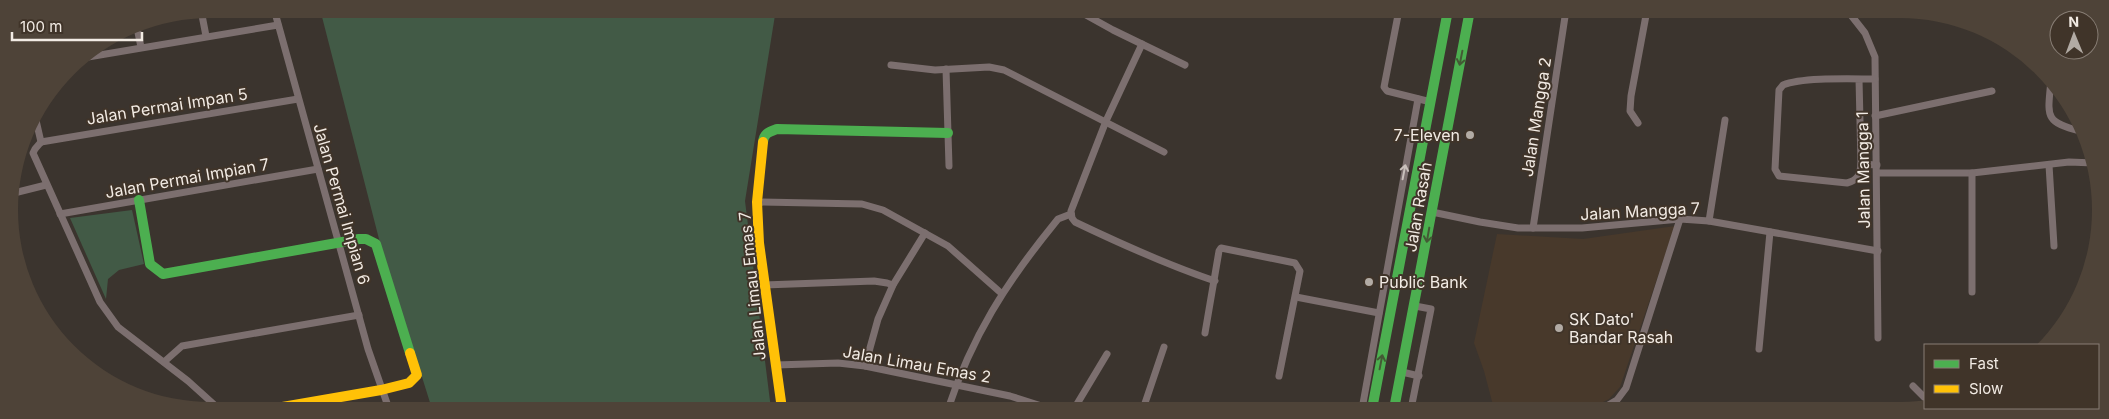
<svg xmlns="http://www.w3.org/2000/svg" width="2109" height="419" viewBox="0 0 2109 419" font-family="Inter,sans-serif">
	<rect width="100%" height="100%" fill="#3b342e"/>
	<polygon fill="#48392b" points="1675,226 1620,387 1609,399 1587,410 1494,409 1484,371 1474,343 1497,234 1583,239"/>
	<g fill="#425a46">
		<polygon points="320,9 776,9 745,201 771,409 432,409 379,239"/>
		<polygon points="132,210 144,264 119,270 108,279 106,299 70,218"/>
	</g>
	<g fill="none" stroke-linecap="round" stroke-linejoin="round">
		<g stroke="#7c6f6f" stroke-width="7">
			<polyline points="274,9 368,349 389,409"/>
			<polyline points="201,10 206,36"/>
			<polyline points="1077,10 1113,30 1185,65"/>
			<polyline points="1399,10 1384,87 1387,91 1431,102"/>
			<polyline points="1847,10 1865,33 1875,57 1878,338"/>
			<polyline points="136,23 141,47"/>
			<path d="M 1142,44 L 1106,121 L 1071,211 L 1072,218 L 1075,222 C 1121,244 1167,265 1215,281"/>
			<polyline points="82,58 278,25"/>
			<polyline points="891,65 935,70 989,67 1004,70 1164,152"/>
			<polyline points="946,69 949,166"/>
			<path d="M 1859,79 L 1861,164 C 1860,175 1858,180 1847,183 L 1779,176 L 1775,169 L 1779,90 L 1783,85 C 1803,77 1852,79 1875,79"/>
			<path d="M 2051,80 C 2048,115 2043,122 2080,131"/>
			<polyline points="35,116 41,142"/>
			<polyline points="1875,116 1992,91"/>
			<polyline points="1638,123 1630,111 1631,96 1647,10"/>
			<polyline points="41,142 35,149 33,153 100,302 118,327 188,381 219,409"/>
			<polyline points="41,142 298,99"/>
			<polyline points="1861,164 1877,165"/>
			<polyline points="2049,165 2054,246"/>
			<polyline points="1877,173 1972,173 2069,162 2094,163"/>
			<polyline points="1972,173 1972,292"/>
			<polyline points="10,194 46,185"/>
			<polyline points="757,202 862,204 883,210 948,246 1001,293"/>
			<polyline points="1432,212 1480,222 1518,228 1582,228 1680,219 1709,221 1878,251"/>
			<polyline points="60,214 318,169"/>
			<polyline points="1709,221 1725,120"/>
			<polyline points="1533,228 1566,10"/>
			<polyline points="764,285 874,281 887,283 893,285"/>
			<polyline points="1296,297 1379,313"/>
			<polyline points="1205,333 1219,251 1221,248 1295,263 1300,271 1279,376"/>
			<polyline points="1759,349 1770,232"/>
			<polyline points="164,362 182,346 359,315"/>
			<polyline points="776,365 838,363 865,366 1010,396 1051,409"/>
			<polyline points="865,366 878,319 893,285 925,233"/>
			<polyline points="1402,372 1419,376"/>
			<polyline points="1913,386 1925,398"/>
			<path d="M 948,409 C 972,336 1006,283 1054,224 L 1058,219 L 1071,214"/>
			<polyline points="1074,409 1107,354"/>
			<polyline points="1143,409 1164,347"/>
			<polyline points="1362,409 1418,99"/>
			<polyline points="1411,409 1431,309 1415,306"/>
			<polyline points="1600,410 1617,400 1626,388 1680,219"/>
		</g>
		<g stroke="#4caf50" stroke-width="10">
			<path d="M 763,142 C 764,133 769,132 777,129 L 948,133"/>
			<polyline points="139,200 150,264 163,274 359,239 366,239 376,244 410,353"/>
			<polyline points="1372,409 1448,10"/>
			<polyline points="1394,409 1470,10"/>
		</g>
		<g stroke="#ffc107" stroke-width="10">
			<polyline points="763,142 757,202 759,243 782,409"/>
			<polyline points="271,409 381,390 409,383 417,375 410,353"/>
		</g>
	</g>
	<defs><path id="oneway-shaft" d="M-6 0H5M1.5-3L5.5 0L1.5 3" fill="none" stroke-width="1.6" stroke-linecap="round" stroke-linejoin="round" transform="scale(1.25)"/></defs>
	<g stroke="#445935">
		<use href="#oneway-shaft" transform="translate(1461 58) rotate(101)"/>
		<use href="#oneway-shaft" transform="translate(1428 235) rotate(100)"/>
		<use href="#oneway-shaft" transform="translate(1381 362) rotate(-79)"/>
	</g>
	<use stroke="#c9c0bb" href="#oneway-shaft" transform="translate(1404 172) rotate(-79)"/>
	<g fill="#b2aba4" stroke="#403429" stroke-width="2">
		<circle cx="1470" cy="135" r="5"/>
		<circle cx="1369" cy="282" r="5"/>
		<circle cx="1559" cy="328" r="5"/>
	</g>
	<g text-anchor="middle" stroke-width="4" stroke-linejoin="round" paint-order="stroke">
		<g font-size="16" fill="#f2ebe4" stroke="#403429">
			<text transform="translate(167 106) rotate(-9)" y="6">Jalan Permai Impan 5</text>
			<text transform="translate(1536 117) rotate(-81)" y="6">Jalan Mangga 2</text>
			<text transform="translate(1863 170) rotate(-91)" y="6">Jalan Mangga 1</text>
			<text transform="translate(187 178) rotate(-10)" y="6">Jalan Permai Impian 7</text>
			<text transform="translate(342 204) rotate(74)" y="6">Jalan Permai Impian 6</text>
			<text transform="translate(1418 207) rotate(-80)" y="6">Jalan Rasah</text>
			<text transform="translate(1640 211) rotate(-3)" y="6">Jalan Mangga 7</text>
			<text transform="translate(752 286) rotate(-96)" y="6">Jalan Limau Emas 7</text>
			<text transform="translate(917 364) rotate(10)" y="6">Jalan Limau Emas 2</text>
		</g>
		<g font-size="16" fill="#f2ebe4" stroke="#403429" text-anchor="start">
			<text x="1460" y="141" text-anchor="end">7-Eleven</text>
			<text x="1379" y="288">Public Bank</text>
			<text x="1569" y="325">SK Dato'<tspan x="1569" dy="18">Bandar Rasah</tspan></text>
		</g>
	</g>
	<path d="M0 0H2109V419H0ZM210 18H1900A192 192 0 0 1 2092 210V210A192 192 0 0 1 1900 402H210A192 192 0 0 1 18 210V210A192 192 0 0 1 210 18Z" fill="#4e4338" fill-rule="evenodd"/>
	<rect x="1924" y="344" width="175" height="65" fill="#403429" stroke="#877d74"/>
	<rect x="1934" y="360" width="25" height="8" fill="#4caf50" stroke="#877d74"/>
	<text x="1969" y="369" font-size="15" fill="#f2ebe4">Fast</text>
	<rect x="1934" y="385" width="25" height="8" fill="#ffc107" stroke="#877d74"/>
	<text x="1969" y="394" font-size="15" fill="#f2ebe4">Slow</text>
	<g transform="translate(2074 35) rotate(359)"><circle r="24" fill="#403429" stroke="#877d74"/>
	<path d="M0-4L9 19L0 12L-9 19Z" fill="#b2aba4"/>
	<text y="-8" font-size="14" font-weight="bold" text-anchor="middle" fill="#f2ebe4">N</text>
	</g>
	<path d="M12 32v8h130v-8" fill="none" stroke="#f2ebe4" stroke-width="2.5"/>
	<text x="20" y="32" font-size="15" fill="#f2ebe4" stroke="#403429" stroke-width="4" paint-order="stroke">100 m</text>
</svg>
